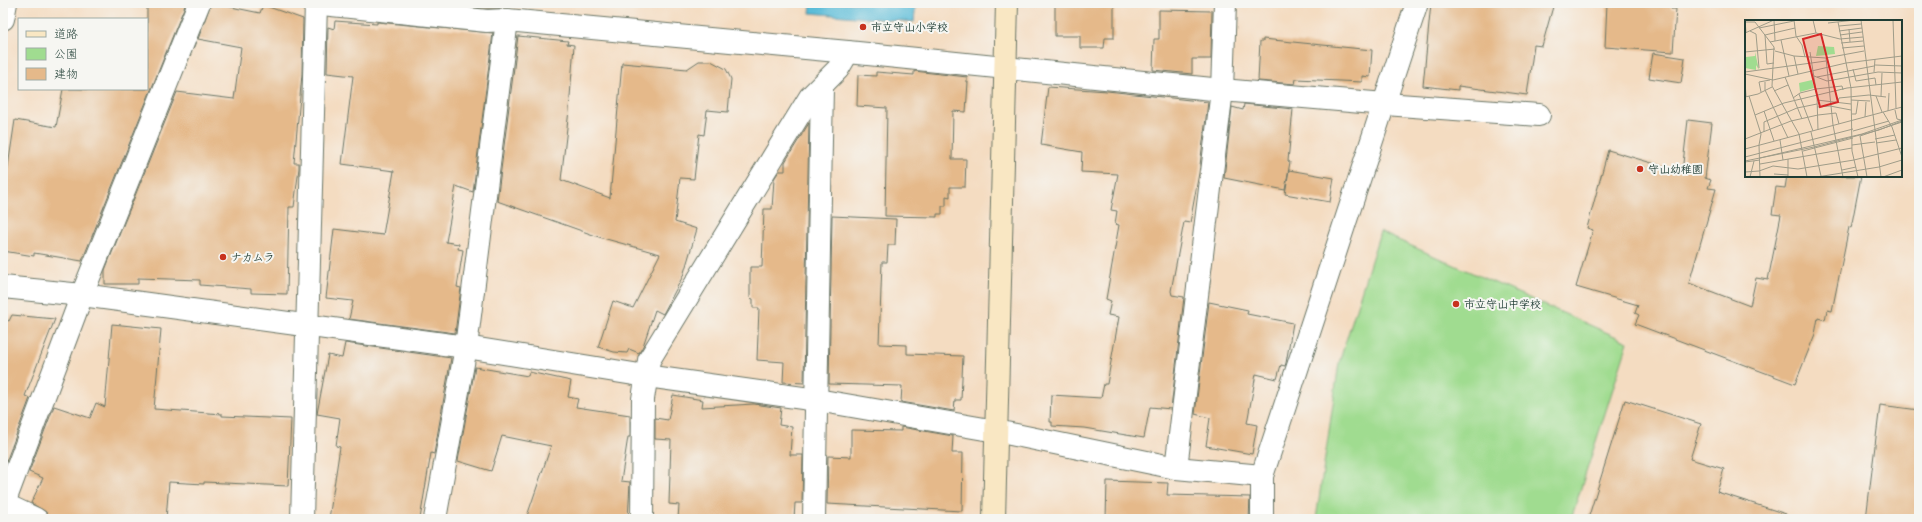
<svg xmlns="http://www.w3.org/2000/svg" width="1922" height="522" viewBox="0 0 1922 522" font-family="'Playpen Sans','Klee One',sans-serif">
	<rect width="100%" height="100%" fill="#f6f6f2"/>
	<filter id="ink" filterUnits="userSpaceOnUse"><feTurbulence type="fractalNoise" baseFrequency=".025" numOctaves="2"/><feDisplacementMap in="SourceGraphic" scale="8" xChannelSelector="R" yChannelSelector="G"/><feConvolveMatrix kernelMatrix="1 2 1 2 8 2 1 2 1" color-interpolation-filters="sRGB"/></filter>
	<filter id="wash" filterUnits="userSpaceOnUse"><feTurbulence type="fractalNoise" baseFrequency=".012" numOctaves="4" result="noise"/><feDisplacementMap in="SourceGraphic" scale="16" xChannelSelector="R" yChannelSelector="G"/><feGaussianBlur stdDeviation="0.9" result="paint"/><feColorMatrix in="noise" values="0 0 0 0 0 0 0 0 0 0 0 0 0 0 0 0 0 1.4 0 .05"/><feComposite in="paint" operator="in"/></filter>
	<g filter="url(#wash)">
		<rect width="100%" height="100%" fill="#f4dcc1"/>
		<polygon fill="#a0dc90" stroke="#608c62" points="1380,232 1628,342 1571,519 1316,519 1339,363"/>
		<polygon fill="#5abcd8" stroke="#3c7c86" points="811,3 916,3 914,22 810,13"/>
		<g id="blocks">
			<g fill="#e5b98a">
				<polygon points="147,3 186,3 82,261 34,253 34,256 3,251 3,200 15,120 56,127 63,89 147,89"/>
				<polygon points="211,3 260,13 263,5 303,19 302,74 294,163 299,163 299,168 294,207 289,207 287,294 251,293 251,289 200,285 200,280 138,278 138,284 105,284 105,270 177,92 234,99 241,47 198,39"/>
				<polygon points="434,3 500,3 500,8 487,8"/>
				<polygon points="1055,3 1114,3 1114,38 1105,38 1104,48 1080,48 1080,36 1055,36"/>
				<polygon points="1431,3 1554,3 1542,46 1534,45 1527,95 1458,86 1458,90 1423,86"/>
				<polygon points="1607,3 1671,3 1671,9 1676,9 1673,52 1605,47"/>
				<polygon points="1159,10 1212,11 1211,59 1192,59 1192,74 1153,70 1154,39 1159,39"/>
				<polygon points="335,21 377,24 377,22 493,33 473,192 456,186 446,242 459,244 458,249 463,250 457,287 461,288 455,333 349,319 353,301 326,298 334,229 383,235 394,171 342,164 353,76 327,73 328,27 334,29"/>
				<polygon points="518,36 568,41 567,44 574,45 569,110 561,180 610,198 622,63 687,69 699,61 711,61 726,69 731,79 728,112 707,110 704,135 699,134 694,179 680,178 675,222 697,229 683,276 663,314 655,310 643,346 639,353 629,349 627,353 614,352 598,347 613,301 633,308 660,254 599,237 497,201"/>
				<polygon points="1263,39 1372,50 1370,77 1362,76 1362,82 1296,79 1295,84 1258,81 1260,41 1263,41"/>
				<polygon points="1653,53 1685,58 1681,83 1649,78"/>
				<polygon points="914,71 967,77 967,82 968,82 966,112 953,111 952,159 966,159 965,187 950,187 950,197 946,196 946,206 942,206 942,214 937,214 937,217 885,216 887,108 857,106 858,75 876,76 876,72 914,75"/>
				<polygon points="1048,87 1107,91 1208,102 1199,173 1190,223 1184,222 1171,291 1172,295 1184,297 1171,409 1150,407 1144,438 1084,428 1052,426 1052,422 1050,422 1051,395 1101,398 1104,384 1107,384 1119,317 1108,315 1111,301 1106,299 1119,225 1115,224 1117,211 1111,210 1118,174 1081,172 1082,152 1041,145"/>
				<polygon points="1244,104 1293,109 1288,161 1290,162 1285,190 1224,178 1232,107 1243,110"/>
				<polygon points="1688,120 1712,123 1705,178 1711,180 1708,188 1716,189 1689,283 1750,306 1756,278 1768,280 1781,215 1772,214 1776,187 1785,188 1787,176 1861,176 1851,228 1849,227 1832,311 1827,310 1825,320 1818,318 1815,334 1795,384 1635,324 1639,315 1635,313 1638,305 1576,287 1593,230 1587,228 1608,150 1682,172"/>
				<polygon points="809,123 804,383 783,382 784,362 757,360 759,308 753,308 753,299 750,298 750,267 762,267 764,209 772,209 774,179 779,171 785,171 785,162"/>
				<polygon points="1289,170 1334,178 1330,202 1285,194"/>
				<polygon points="832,216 896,219 895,245 888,245 887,262 882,262 879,344 907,345 907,354 963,356 961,400 955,400 954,411 901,402 902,386 829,384"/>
				<polygon points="1209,302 1248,310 1247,314 1293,323 1286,363 1285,366 1281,365 1277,379 1256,374 1247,423 1257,425 1252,454 1206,446 1210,418 1195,414"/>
				<polygon points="12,315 55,319 25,396 30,398 6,462 3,460 3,318 9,321"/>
				<polygon points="112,324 161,329 154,409 222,414 222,416 291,419 288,486 204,482 204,484 169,482 166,519 48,519 46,512 31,503 43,478 29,472 54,406 90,418 96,403 105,407"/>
				<polygon points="345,343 451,358 434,454 431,453 420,519 329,519 340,447 336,446 340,418 317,414 328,355 342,358"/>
				<polygon points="475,367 528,376 529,372 571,381 568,397 578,399 576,407 630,415 630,437 628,437 621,481 630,482 628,519 526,519 551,446 502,436 491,471 458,461"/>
				<polygon points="673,395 703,400 702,407 754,404 781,408 779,425 792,427 790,455 803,455 802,503 795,503 794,519 678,519 679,505 669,504 671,440 655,439 655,418 668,420"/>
				<polygon points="1625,400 1701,424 1690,459 1724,469 1717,492 1786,514 1785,519 1588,519"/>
				<polygon points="1880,405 1919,410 1919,519 1866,519"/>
				<polygon points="901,427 953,436 952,453 963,453 962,511 827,504 828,456 851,457 851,430 901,431"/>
				<polygon points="1107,481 1168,483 1167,495 1250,497 1249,519 1106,519"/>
			</g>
		</g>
	</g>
	<g filter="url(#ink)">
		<use href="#blocks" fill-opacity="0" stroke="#6a7565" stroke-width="1"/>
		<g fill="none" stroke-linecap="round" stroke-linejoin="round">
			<defs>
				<g id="street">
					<polyline points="312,3 487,21 507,20 848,52 1222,90 1385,104 1539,115"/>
					<polyline points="3,19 6,3"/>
					<polyline points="3,287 82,295 466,347 646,376 817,400 996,431 1176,468 1262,476"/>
					<polyline points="1176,468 1222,90 1225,3"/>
					<polyline points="4,504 36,519"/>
					<polyline points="3,506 82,295 199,3"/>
					<polyline points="302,519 316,3"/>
					<polyline points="435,519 466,347 507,20"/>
					<polyline points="642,519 643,399 649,360 810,97 838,69 848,52"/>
					<polyline points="814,519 822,86"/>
					<polyline points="1262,519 1262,476 1417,3"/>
				</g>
				<polyline id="secondary" points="994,519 1007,3"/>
			</defs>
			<use href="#street" stroke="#6a7565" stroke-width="24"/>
			<use href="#secondary" stroke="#6a7565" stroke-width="24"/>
			<use href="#street" stroke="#fff" stroke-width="22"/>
			<use href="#secondary" stroke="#f9e7c3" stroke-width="22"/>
		</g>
	</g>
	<g fill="#c8321e" stroke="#f6f6f2" stroke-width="1.5">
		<circle cx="863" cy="27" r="4"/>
		<circle cx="1640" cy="169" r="4"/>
		<circle cx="223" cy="257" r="4"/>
		<circle cx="1456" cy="304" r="4"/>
	</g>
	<g text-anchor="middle" stroke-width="4" stroke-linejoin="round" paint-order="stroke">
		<g font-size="11" font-weight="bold" fill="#1f3d34" stroke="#f6f6f2" text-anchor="start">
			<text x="871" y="31">市立守山小学校</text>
			<text x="1648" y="173">守山幼稚園</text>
			<text x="231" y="261">ナカムラ</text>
			<text x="1464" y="308">市立守山中学校</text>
		</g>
	</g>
	<g transform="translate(1745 20)">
		<rect width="157" height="157" fill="#f4dcc1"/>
		<path d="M 73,26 L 89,27 L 90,34 L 71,36 ZM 10,32 L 14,50 L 11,45 L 11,50 L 0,48 L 1,37 L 10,36 ZM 67,60 L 69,68 L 55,72 L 54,63 Z" fill="#a0dc90"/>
		<path fill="none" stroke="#9f9c89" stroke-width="1" d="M 0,0 L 1,13M 29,0 L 30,21M 49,0 L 51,16 L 57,25 L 60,37M 68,0 L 71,13M 116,0 L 136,157M 148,0 L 151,88M 0,2 L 10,2 L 29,27 L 27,66 L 54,114 L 62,157M 93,2 L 106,68 L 107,131 L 113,157M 83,3 L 110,0M 94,6 L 116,4M 14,8 L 49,1M 104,9 L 105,22M 5,11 L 11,14 L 14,48M 94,11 L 117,8M 0,13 L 29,0M 95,15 L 117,12M 36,20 L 44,56M 25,22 L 71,13 L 95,19 L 118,17M 96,23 L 118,21M 97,28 L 119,26M 30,31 L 49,36 L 81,38 L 119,31M 0,32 L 30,29M 65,32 L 72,77 L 73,110M 49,36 L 53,54M 81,38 L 88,105 L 98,157M 29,43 L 22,44 L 20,15 L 50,8M 130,45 L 157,46M 108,49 L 111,61 L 130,58 L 131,65M 0,52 L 81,41M 129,52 L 130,39M 0,54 L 28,60 L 101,43 L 157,36M 69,56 L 82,61 L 133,52 L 157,53M 40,57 L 57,99M 72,57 L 129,46M 0,62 L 1,76M 20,62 L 20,70 L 43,118M 71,69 L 97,66 L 98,70M 29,71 L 43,65M 16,72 L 14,62 L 25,60M 54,74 L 68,111M 124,75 L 141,77M 4,76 L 16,114 L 14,125 L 15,157M 131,76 L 137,92M 136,76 L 137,53M 0,77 L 13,74 L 27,67M 48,78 L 55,73 L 71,69M 72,80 L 106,84M 106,80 L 125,81M 93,82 L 94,78 L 124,75M 72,87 L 85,86 L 106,90M 150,90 L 152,99 L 156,100M 19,91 L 29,121M 143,91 L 144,73M 138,92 L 147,107 L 157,137M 107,94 L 111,94 L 113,81M 10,95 L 39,83 L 102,68 L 157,62M 120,97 L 121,82M 108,111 L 144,101M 19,112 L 19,102 L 52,88 L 72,84M 66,112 L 76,156M 0,119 L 46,101 L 73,95 L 91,93 L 94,104M 130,119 L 150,115M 35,120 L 38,140M 131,123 L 151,120M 107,125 L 130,122M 0,129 L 157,87M 58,131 L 108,118M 0,137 L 108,109M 15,138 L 117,114 L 157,100M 43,139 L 43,157M 109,140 L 157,128M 0,141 L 69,127 L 134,110 L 157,101M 0,142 L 15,140M 15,144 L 107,128M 97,150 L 111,147M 0,152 L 14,151 L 28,146 L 53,149 L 109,140M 29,154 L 43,155M 5,157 L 9,141M 72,157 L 134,147 L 157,140M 122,157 L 115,116 L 157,102M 138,157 L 157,150"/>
		<path fill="#d62828" fill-opacity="0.15" stroke="#d62828" stroke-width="2" d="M 76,14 L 93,82 L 75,87 L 58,19 Z"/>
		<rect width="157" height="157" fill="none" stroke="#1f3d34" stroke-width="2"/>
	</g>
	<rect width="1922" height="522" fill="none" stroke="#f6f6f2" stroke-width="16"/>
	<rect x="18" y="18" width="130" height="72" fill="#f6f6f2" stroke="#a0aca6"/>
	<rect x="26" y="31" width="20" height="6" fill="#f9e7c3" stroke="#a0aca6"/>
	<text x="54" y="38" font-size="12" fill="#1f3d34">道路</text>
	<rect x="26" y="48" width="20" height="12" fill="#a0dc90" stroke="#a0aca6"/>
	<text x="54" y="58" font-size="12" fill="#1f3d34">公園</text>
	<rect x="26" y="68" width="20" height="12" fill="#e5b98a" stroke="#a0aca6"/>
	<text x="54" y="78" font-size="12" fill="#1f3d34">建物</text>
</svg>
